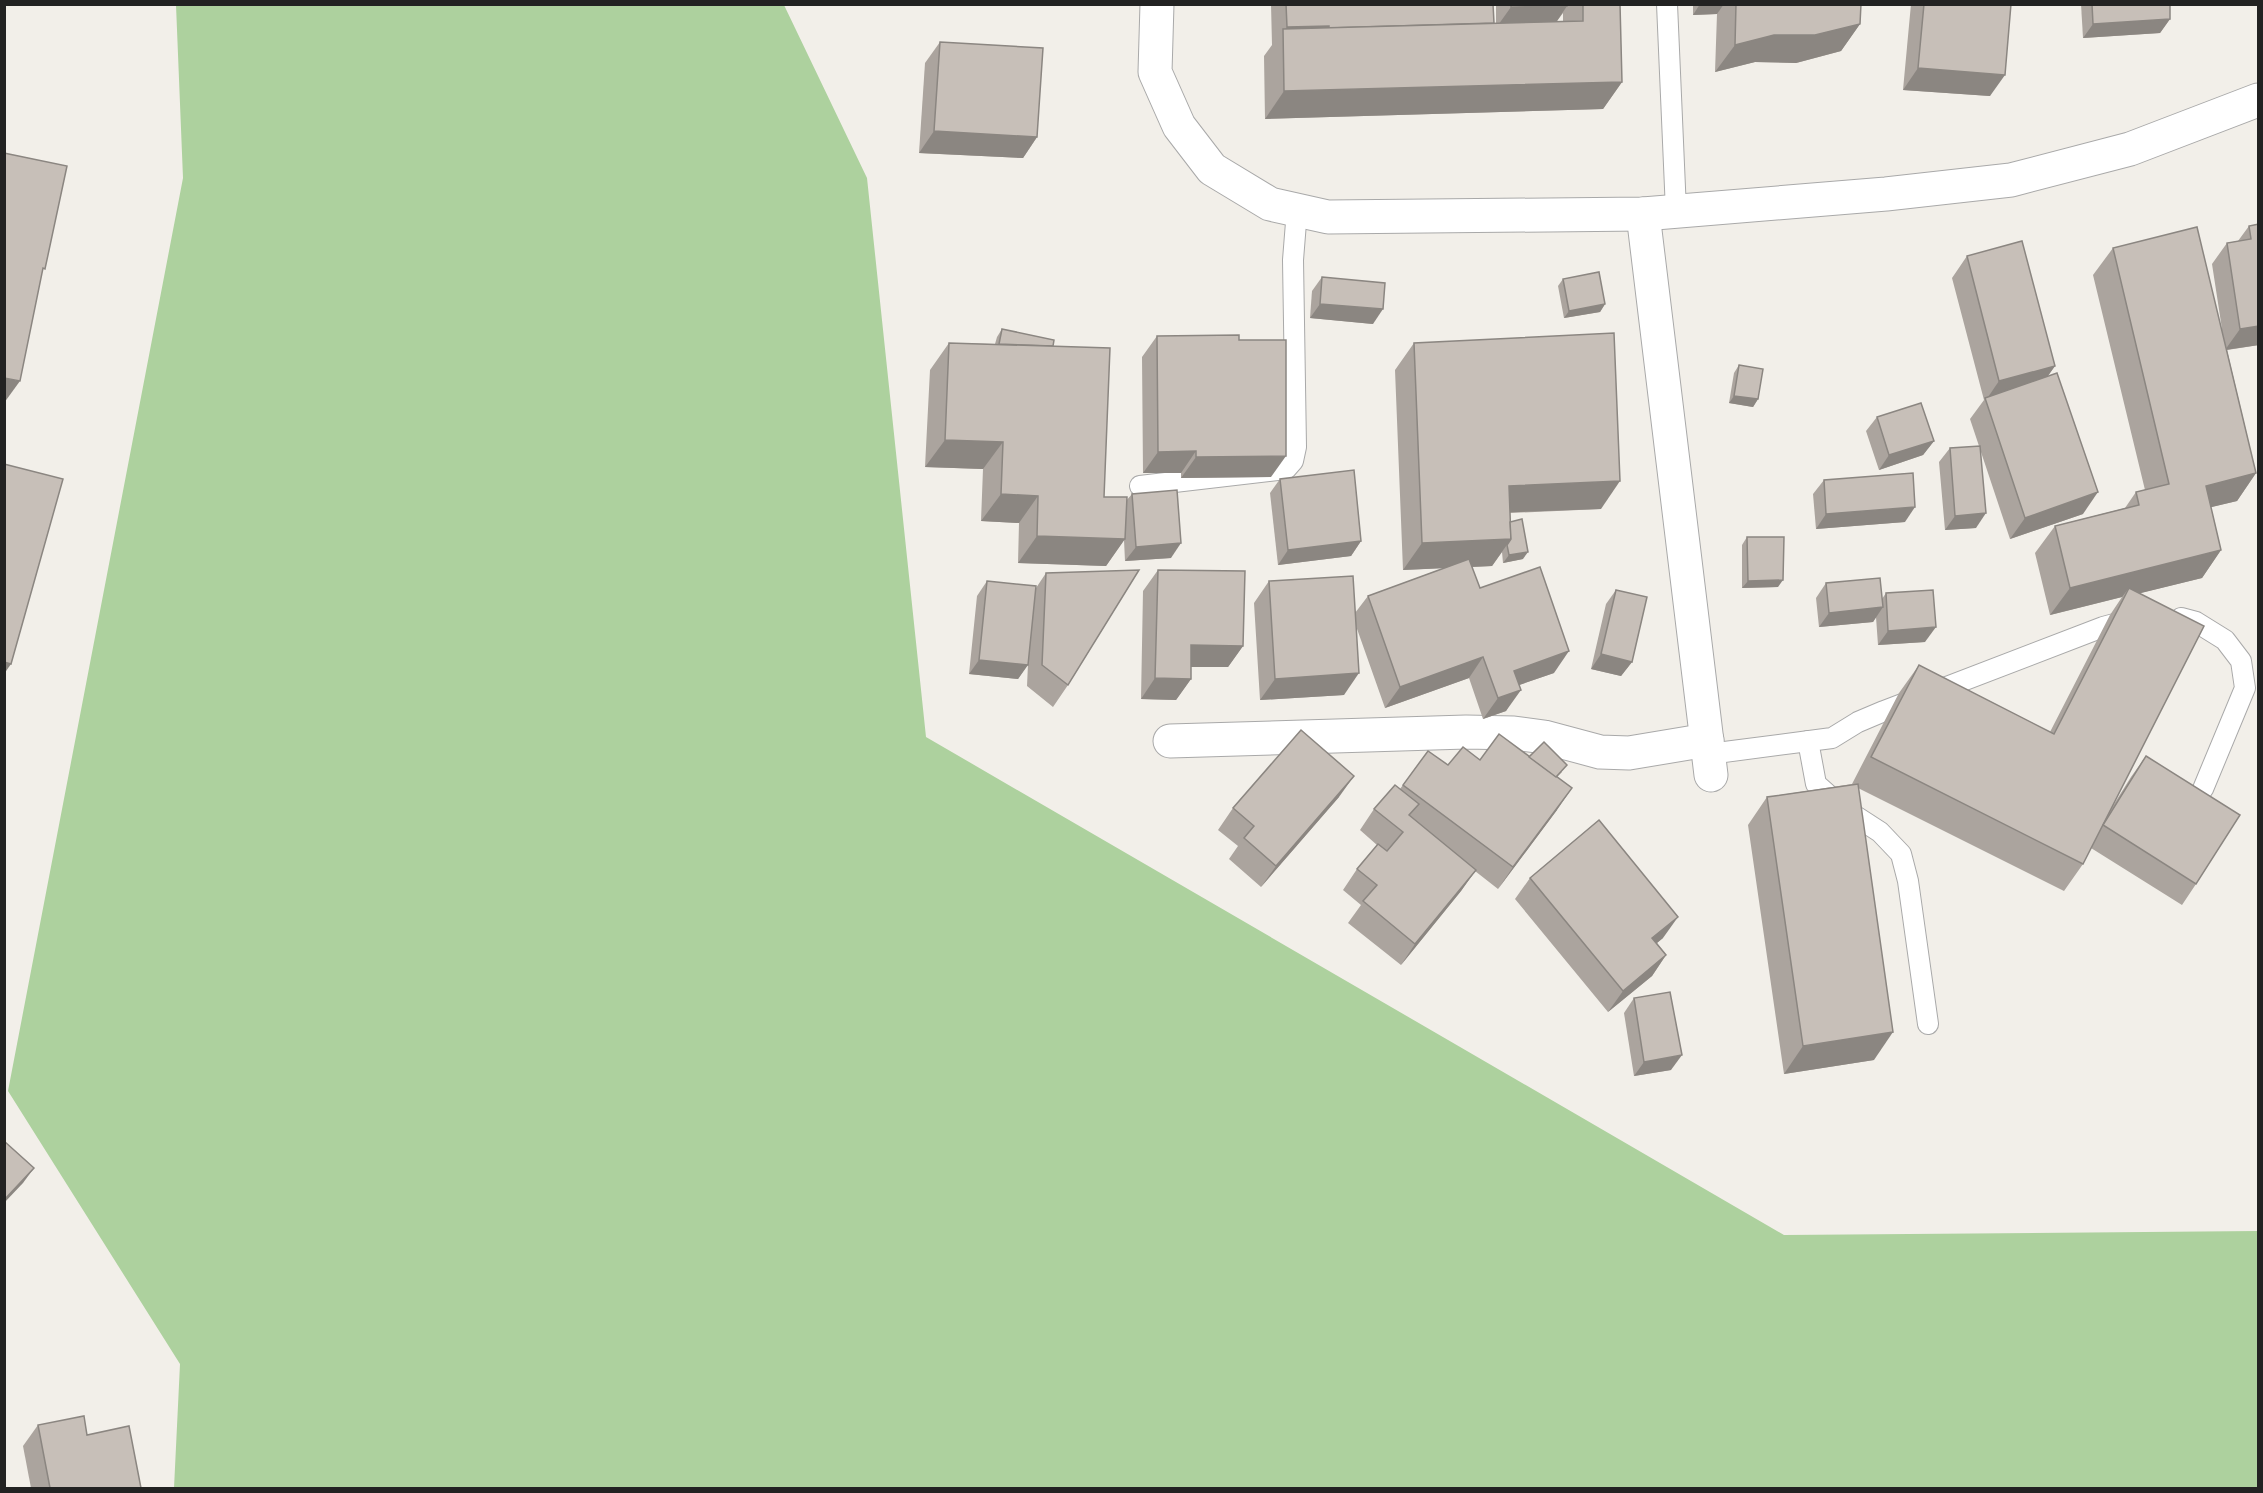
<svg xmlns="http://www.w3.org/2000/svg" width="2263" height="1493" viewBox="0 0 2263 1493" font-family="'IBM Plex Sans',sans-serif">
	<rect width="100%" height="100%" fill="#f2efe9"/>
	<polygon fill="#add19e" points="176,5 784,5 867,178 926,737 1784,1235 2258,1231 2258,1488 174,1488 180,1364 8,1091 183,178"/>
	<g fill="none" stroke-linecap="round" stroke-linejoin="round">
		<defs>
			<g id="service">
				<polyline points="1667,4 1676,211"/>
				<polyline points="1140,486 1286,469 1293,461 1296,447 1293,260 1297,210"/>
				<polyline points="2181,618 2196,622 2225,640 2241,661 2245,688 2203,789"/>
				<polyline points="1808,741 1816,784 1843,808 1880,832 1901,854 1908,881 1928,1024"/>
				<polyline points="1709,754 1832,738 1858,722 1884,711 2103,627 2129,620"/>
			</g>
			<g id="minor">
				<polyline points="1157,4 1155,72 1179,126 1212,169 1270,204 1328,217 1643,214 1886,194 2011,180 2130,149 2258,100"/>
				<polyline points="1643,214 1711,775"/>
				<polyline points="1170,741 1466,732 1514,733 1544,737 1600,752 1629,753 1707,740"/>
			</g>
		</defs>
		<use href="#service" stroke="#a9a9a9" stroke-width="22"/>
		<use href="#minor" stroke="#a9a9a9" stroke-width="35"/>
		<use href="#service" stroke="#fff" stroke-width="20"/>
		<use href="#minor" stroke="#fff" stroke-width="33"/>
	</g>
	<g fill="#aba49e" fill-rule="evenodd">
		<path d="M 1271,4 L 1493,4 L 1494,23 L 1496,23 L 1496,4 L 1620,4 L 1622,82 L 1603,109 L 1265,119 L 1264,56 L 1272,45 ZM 1563,13 L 1563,21 L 1557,21 Z"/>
		<polygon points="1693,4 1861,4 1860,24 1841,51 1796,63 1755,62 1715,72 1717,14 1693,15"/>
		<polygon points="1911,4 2011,4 1990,96 1903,90"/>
		<polygon points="2081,4 2170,4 2170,19 2160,33 2083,38"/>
		<polygon points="940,42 1037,137 1023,158 919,153 925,63"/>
		<polygon points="2259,224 2259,345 2227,350 2256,473 2237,501 2211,507 2221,550 2202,578 2140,593 2109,812 2131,777 2146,756 2196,884 2182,905 2091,848 2083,864 2064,891 1858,788 1874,1060 1784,1074 1748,825 1767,797 1852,784 1899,693 1919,665 2050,732 2110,615 2122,597 2050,615 2035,553 2055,526 2125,508 2136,492 2145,490 2093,275 2113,248 2222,329 2212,264 2227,243 2238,241 2249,226"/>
		<polygon points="1967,256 2055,366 2047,377 2083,514 2010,539 1980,449 1976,528 1945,530 1939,462 1950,448 1979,446 1970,419 1984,400 1952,278"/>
		<polygon points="1322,277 1373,324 1310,318 1312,291"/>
		<polygon points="1563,279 1605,304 1600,312 1564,318 1558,286"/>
		<polygon points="1002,329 1053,346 1104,497 1126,501 1132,494 1171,558 1125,561 1124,540 1106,566 1018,563 1019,523 981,521 983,469 925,467 930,370 949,343 995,344 997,337"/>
		<polygon points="1157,336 1239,340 1271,477 1181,478 1181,473 1143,473 1142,357"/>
		<polygon points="1414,343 1601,509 1510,513 1510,522 1523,559 1503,563 1502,552 1492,566 1472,567 1480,588 1554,673 1519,685 1506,711 1483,719 1469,678 1385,708 1356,626 1344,695 1260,700 1254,603 1269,581 1355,613 1368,596 1444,568 1403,570 1395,370"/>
		<polygon points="1739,365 1758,399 1753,407 1729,403 1734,373"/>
		<polygon points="1877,417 1934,441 1923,455 1879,470 1866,431"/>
		<polygon points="1280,479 1361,541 1351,556 1278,565 1270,493"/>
		<polygon points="1824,480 1905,522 1816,529 1813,494"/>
		<polygon points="1747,537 1778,587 1742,588 1742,545"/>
		<polygon points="1158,570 1243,646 1228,667 1191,667 1191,679 1176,700 1141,699 1143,591"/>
		<polygon points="1046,573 1068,685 1053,707 1027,686 1028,664 1018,679 969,674 977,596 987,581 1036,588"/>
		<polygon points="1826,583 1882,599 1886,593 1925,642 1878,645 1876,617 1873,622 1819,627 1816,598"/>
		<polygon points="1616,590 1632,662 1621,676 1591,669 1606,604"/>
		<polygon points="1428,751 1448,765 1480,760 1529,757 1562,772 1557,777 1557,810 1498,889 1475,871 1461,891 1401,965 1348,923 1361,905 1343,890 1357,869 1377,845 1360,830 1374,809 1400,789"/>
		<polygon points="1339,797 1261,887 1229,859 1238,846 1218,830 1233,808"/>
		<polygon points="1530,878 1663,938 1657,943 1666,955 1652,976 1608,1012 1515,899"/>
		<polygon points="1634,998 1671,1070 1634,1076 1624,1013"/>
		<polygon points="38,1425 87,1435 141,1488 31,1488 23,1446"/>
	</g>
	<g fill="#8b8681">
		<polygon points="1700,4 1724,4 1717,14 1693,15"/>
		<polygon points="1567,6 1553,27 1496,28 1511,7"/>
		<polygon points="2170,19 2160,33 2083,38 2093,24"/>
		<polygon points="1860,24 1841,51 1796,63 1755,62 1715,72 1735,45 1774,35"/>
		<polygon points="1329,26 1314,47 1283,32 1287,27"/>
		<polygon points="1918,68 2005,75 1990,96 1903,90"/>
		<polygon points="1622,82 1603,109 1265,119 1284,91"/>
		<polygon points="934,131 1037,137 1023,158 919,153"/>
		<polygon points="1320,304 1383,309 1373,324 1310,318"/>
		<polygon points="1605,304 1600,312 1564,318 1569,311"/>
		<polygon points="2259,326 2259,345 2225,350 2240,329"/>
		<polygon points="2055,366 2040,387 1986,400 1999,381"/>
		<polygon points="4,378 20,381 4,403"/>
		<polygon points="1734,396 1758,399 1753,407 1729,403"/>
		<polygon points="945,440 1003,442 983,469 925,467"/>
		<polygon points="1934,441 1923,455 1879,470 1889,455"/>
		<polygon points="1196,451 1181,473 1143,473 1158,452"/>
		<polygon points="1286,456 1271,477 1181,478 1196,457"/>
		<polygon points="2256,473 2237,501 2187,513 2206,486"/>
		<polygon points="1620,481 1601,509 1490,513 1509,486"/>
		<polygon points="2098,492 2083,514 2010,539 2025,518"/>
		<polygon points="1001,494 1038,496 1019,523 981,521"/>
		<polygon points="1915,507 1905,522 1816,529 1826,514"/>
		<polygon points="1986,513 1976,528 1945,530 1955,516"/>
		<polygon points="1037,536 1125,539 1106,566 1018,563"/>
		<polygon points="1511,539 1492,566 1403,570 1422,543"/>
		<polygon points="1361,541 1351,556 1278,565 1288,550"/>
		<polygon points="1181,543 1171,558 1125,561 1136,547"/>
		<polygon points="2221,550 2202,578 2125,597 2129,588 2122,597 2050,615 2070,588"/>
		<polygon points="1528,552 1523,559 1503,563 1509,555"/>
		<polygon points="1783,580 1778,587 1742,588 1748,581"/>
		<polygon points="1883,607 1873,622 1819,627 1829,613"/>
		<polygon points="1936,627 1925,642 1878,645 1888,631"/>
		<polygon points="1191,645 1243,646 1228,667 1176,667"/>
		<polygon points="1569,651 1554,673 1499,692 1514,671"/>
		<polygon points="1601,654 1632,662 1621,676 1591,669"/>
		<polygon points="1483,657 1469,678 1385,708 1400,687"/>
		<polygon points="979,660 1028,665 1018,679 969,674"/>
		<polygon points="4,662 11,664 4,674"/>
		<polygon points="1359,673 1344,695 1260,700 1275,679"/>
		<polygon points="1155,678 1191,679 1176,700 1141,699"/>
		<polygon points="1521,690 1506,711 1483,719 1498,698"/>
		<polygon points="1354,776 1339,797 1261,887 1276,866"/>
		<polygon points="1572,788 1557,810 1498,889 1513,867"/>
		<polygon points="1476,870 1461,891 1401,965 1415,944"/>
		<polygon points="1678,917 1663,938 1637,959 1652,938"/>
		<polygon points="1666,955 1652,976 1608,1012 1623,991"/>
		<polygon points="1893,1032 1874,1060 1784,1074 1803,1046"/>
		<polygon points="1682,1055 1671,1070 1634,1076 1644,1062"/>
		<polygon points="34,1168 23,1183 4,1203 4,1200"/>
	</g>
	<g fill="#c7bfb8" stroke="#8b8681" stroke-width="1.5">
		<polygon points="1286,4 1493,4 1494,23 1329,28 1329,26 1287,27"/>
		<polygon points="1511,4 1567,4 1567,6 1511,7"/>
		<polygon points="1583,4 1620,4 1622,82 1284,91 1283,29 1583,21"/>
		<polygon points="1736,4 1861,4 1860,24 1815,35 1774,35 1735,45"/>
		<polygon points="1924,4 2011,4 2005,75 1918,68"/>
		<polygon points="2092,4 2170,4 2170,19 2093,24"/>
		<polygon points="940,42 1043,48 1037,137 934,131"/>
		<polygon points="4,153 67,166 45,269 43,268 20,381 4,378"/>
		<polygon points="2259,224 2259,326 2240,329 2227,243 2251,239 2249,226"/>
		<polygon points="2197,227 2256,473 2206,486 2221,550 2070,588 2055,526 2139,505 2136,492 2169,484 2113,248"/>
		<polygon points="2022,241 2055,366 1999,381 1967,256"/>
		<polygon points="1599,272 1605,304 1569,311 1563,279"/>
		<polygon points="1322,277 1385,283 1383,309 1320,304"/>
		<polygon points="1002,329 1054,340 1053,346 999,344"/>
		<polygon points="1614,333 1620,481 1509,486 1511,539 1422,543 1414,343"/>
		<polygon points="1239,335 1239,340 1286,340 1286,456 1196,457 1196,451 1158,452 1157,336"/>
		<polygon points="949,343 1110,348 1104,497 1127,497 1125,539 1037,536 1038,496 1001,494 1003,442 945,440"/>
		<polygon points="1739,365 1763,369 1758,399 1734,396"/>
		<polygon points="2057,373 2098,492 2025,518 1985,398"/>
		<polygon points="1921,403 1934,441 1889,455 1877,417"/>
		<polygon points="1980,446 1986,513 1955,516 1950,448"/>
		<polygon points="4,464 63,479 11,664 4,662"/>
		<polygon points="1354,470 1361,541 1288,550 1280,479"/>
		<polygon points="1913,473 1915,507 1826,514 1824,480"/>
		<polygon points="1177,490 1181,543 1136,547 1132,494"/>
		<polygon points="1522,519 1528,552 1509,555 1507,545 1511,539 1510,522"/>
		<polygon points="1747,537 1784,537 1783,580 1748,581"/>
		<polygon points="1469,559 1480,588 1540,567 1569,651 1514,671 1521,690 1498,698 1483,657 1400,687 1368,596"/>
		<polygon points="1139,570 1068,685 1042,665 1046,573"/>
		<polygon points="1158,570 1245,571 1243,646 1191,645 1191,679 1155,678"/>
		<polygon points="1353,576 1359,673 1275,679 1269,581"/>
		<polygon points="1880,578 1883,607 1829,613 1826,583"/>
		<polygon points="987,581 1036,586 1028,665 979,660"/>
		<polygon points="2129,588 2204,626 2083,864 1871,757 1919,665 2054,734"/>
		<polygon points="1616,590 1647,597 1632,662 1601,654"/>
		<polygon points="1933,590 1936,627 1888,631 1886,593"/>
		<polygon points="1301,730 1354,776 1276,866 1244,838 1254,826 1233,808"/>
		<polygon points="1499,734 1572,788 1513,867 1403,785 1428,751 1448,765 1463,747 1480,760"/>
		<polygon points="1544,742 1567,765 1556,777 1529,757"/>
		<polygon points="2146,756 2240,815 2196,884 2103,825"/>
		<polygon points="1858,784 1893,1032 1803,1046 1767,797"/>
		<polygon points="1395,785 1419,804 1409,815 1476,870 1415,944 1363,901 1377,885 1357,869 1378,844 1387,851 1403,832 1374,809"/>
		<polygon points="1599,820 1678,917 1652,938 1666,955 1623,991 1530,878"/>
		<polygon points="1670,992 1682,1055 1644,1062 1634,998"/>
		<polygon points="4,1141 34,1168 4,1200"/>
		<polygon points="84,1416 87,1435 129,1426 141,1488 50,1488 38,1425"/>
	</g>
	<rect width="2263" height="1493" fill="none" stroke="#222222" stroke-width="12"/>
</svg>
